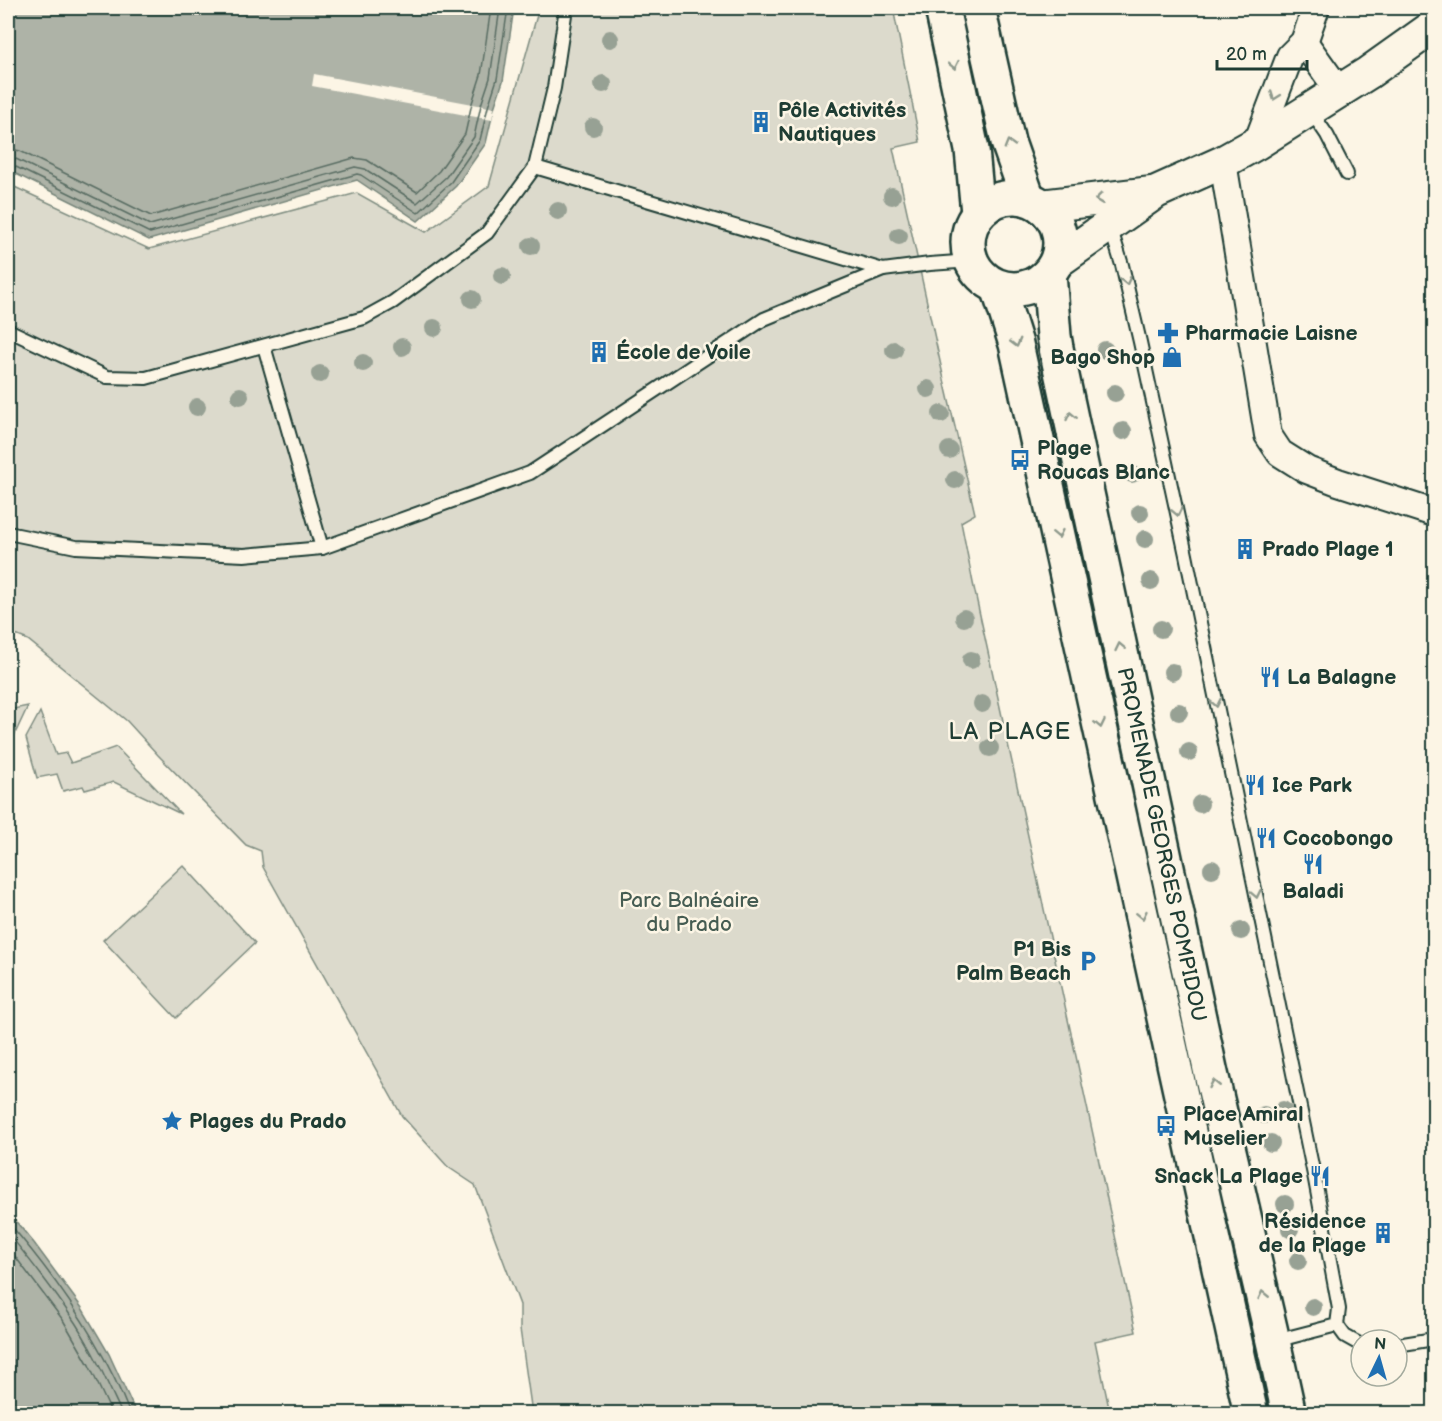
<svg xmlns="http://www.w3.org/2000/svg" width="1442" height="1421" viewBox="0 0 1442 1421" font-family="'Balsamiq Sans',sans-serif">
	<rect width="100%" height="100%" fill="#fcf5e5"/>
	<filter id="ink" filterUnits="userSpaceOnUse"><feTurbulence type="fractalNoise" baseFrequency=".0167" numOctaves="2"/><feDisplacementMap in="SourceGraphic" scale="12" xChannelSelector="R" yChannelSelector="G"/><feConvolveMatrix kernelMatrix="1 2 1 2 8 2 1 2 1" color-interpolation-filters="sRGB"/></filter>
	<g filter="url(#ink)">
		<g fill="#dcdacc" stroke="#7e8c80" stroke-width="1.5">
			<polygon points="539,8 893,8 920,142 893,148 943,375 975,514 961,522 973,583 1136,1332 1095,1341 1110,1413 532,1413 520,1329 520,1305 475,1185 448,1167 402,1116 263,867 261,851 246,845 158,755 127,721 28,640 8,632 8,184 149,249 357,193 426,232 489,186"/>
			<polygon points="28,706 13,738 8,739 8,710"/>
			<polygon points="40,712 56,755 66,753 71,763 116,747 181,814 114,782 85,790 83,786 63,791 57,774 37,778 26,738"/>
			<polygon points="183,865 255,943 176,1018 103,940"/>
		</g>
		<g fill="#aeb3a7" stroke="#758479" stroke-width="1.5">
			<polygon points="8,8 514,8 503,81 494,108 486,143 456,186 418,221 357,180 149,240 8,170"/>
			<polygon points="8,1212 34,1243 82,1308 109,1354 136,1413 8,1413"/>
		</g>
		<polygon fill="#fcf5e5" points="314,74 494,108 492,120 312,86"/>
		<g fill="none" stroke-linecap="round" stroke-linejoin="round">
			<g stroke="#586c62" stroke-width="1.5">
				<polyline points="8,148 20,151 151,216 354,158 367,160 417,192 439,171 465,134 472,103 481,75 491,8"/>
				<polyline points="8,157 16,159 150,225 355,167 365,169 417,203 446,177 474,137 481,105 490,78 500,8"/>
				<polyline points="8,165 12,165 150,233 357,174 361,175 418,213 451,182 480,140 488,107 497,79 508,8"/>
				<path d="M 8,1222 C 57,1279 102,1342 130,1414"/>
				<path d="M 8,1233 C 29,1259 51,1286 70,1315 C 91,1345 106,1380 122,1414"/>
				<polyline points="8,1247 63,1320 89,1365 112,1414"/>
			</g>
			<defs>
				<g id="service">
					<polyline points="1310,110 1327,135 1347,174"/>
					<polyline points="535,167 883,270 930,264 971,261"/>
					<polyline points="1110,226 1122,265 1140,342 1186,555 1315,1180 1339,1309 1337,1325 1275,1341"/>
					<polyline points="8,330 107,377 146,378 364,318 393,302 487,233 535,167 554,88 566,8"/>
					<polyline points="264,346 322,548"/>
					<polyline points="8,533 76,547 244,555 322,548 530,473 764,319 883,270"/>
					<polyline points="1337,1325 1345,1336 1361,1345"/>
					<polyline points="1397,1345 1434,1339"/>
				</g>
				<g id="minor">
					<polyline points="1304,42 1339,91"/>
					<polyline points="1257,143 1290,56 1304,42 1316,8"/>
					<polyline points="1223,162 1268,435 1280,453 1307,470 1338,482 1434,513"/>
				</g>
				<g id="tertiary">
					<polyline points="1041,206 1152,193"/>
					<polyline points="1057,262 1156,192 1223,162 1257,143 1368,73 1434,26"/>
				</g>
				<g id="secondary">
					<polyline points="942,8 972,150 978,213"/>
					<polyline points="978,8 1008,142 1028,199"/>
					<circle cx="1014" cy="243" r="46"/>
					<path id="s1" d="M 1049,274 L 1054,336 L 1056,348 L 1210,1069 L 1273,1341 L 1289,1414"/>
					<polyline points="998,287 1016,344 1251,1414"/>
				</g>
			</defs>
			<use href="#service" stroke="#1f3d34" stroke-width="16"/>
			<use href="#minor" stroke="#1f3d34" stroke-width="30"/>
			<use href="#tertiary" stroke="#1f3d34" stroke-width="36"/>
			<use href="#secondary" stroke="#1f3d34" stroke-width="38"/>
			<use href="#service" stroke="#fcf5e5" stroke-width="12"/>
			<use href="#minor" stroke="#fcf5e5" stroke-width="26"/>
			<use href="#tertiary" stroke="#fcf5e5" stroke-width="32"/>
			<use href="#secondary" stroke="#fcf5e5" stroke-width="33"/>
		</g>
		<g fill="#97a194">
			<circle cx="610" cy="39" r="9"/>
			<circle cx="603" cy="84" r="9"/>
			<circle cx="593" cy="127" r="9"/>
			<circle cx="892" cy="196" r="9"/>
			<circle cx="558" cy="211" r="9"/>
			<circle cx="899" cy="236" r="9"/>
			<circle cx="531" cy="246" r="9"/>
			<circle cx="502" cy="276" r="9"/>
			<circle cx="472" cy="299" r="9"/>
			<circle cx="434" cy="328" r="9"/>
			<circle cx="402" cy="347" r="9"/>
			<circle cx="894" cy="350" r="9"/>
			<circle cx="1105" cy="350" r="9"/>
			<circle cx="363" cy="363" r="9"/>
			<circle cx="320" cy="374" r="9"/>
			<circle cx="928" cy="389" r="9"/>
			<circle cx="1115" cy="393" r="9"/>
			<circle cx="240" cy="396" r="9"/>
			<circle cx="197" cy="407" r="9"/>
			<circle cx="941" cy="414" r="9"/>
			<circle cx="1123" cy="431" r="9"/>
			<circle cx="949" cy="450" r="9"/>
			<circle cx="1132" cy="474" r="9"/>
			<circle cx="955" cy="480" r="9"/>
			<circle cx="1140" cy="513" r="9"/>
			<circle cx="1145" cy="539" r="9"/>
			<circle cx="1151" cy="581" r="9"/>
			<circle cx="964" cy="618" r="9"/>
			<circle cx="1161" cy="629" r="9"/>
			<circle cx="971" cy="660" r="9"/>
			<circle cx="1172" cy="672" r="9"/>
			<circle cx="982" cy="704" r="9"/>
			<circle cx="1179" cy="712" r="9"/>
			<circle cx="990" cy="748" r="9"/>
			<circle cx="1189" cy="752" r="9"/>
			<circle cx="1200" cy="804" r="9"/>
			<circle cx="1212" cy="869" r="9"/>
			<circle cx="1241" cy="931" r="9"/>
			<circle cx="1283" cy="1110" r="9"/>
			<circle cx="1264" cy="1115" r="9"/>
			<circle cx="1271" cy="1143" r="9"/>
			<circle cx="1285" cy="1204" r="9"/>
			<circle cx="1290" cy="1229" r="9"/>
			<circle cx="1298" cy="1261" r="9"/>
			<circle cx="1313" cy="1307" r="9"/>
		</g>
		<defs><path id="oneway-chevron" d="M-2-3.5L2.5 0L-2 3.5" fill="none" stroke-width="1.6" stroke-linecap="round" stroke-linejoin="round" transform="scale(1.5)"/></defs>
		<g stroke="#8e998c">
			<use href="#oneway-chevron" transform="translate(954 65) rotate(78)"/>
			<use href="#oneway-chevron" transform="translate(1275 96) rotate(110)"/>
			<use href="#oneway-chevron" transform="translate(1009 144) rotate(-106)"/>
			<use href="#oneway-chevron" transform="translate(1099 199) rotate(173)"/>
			<use href="#oneway-chevron" transform="translate(1126 281) rotate(77)"/>
			<use href="#oneway-chevron" transform="translate(1016 343) rotate(75)"/>
			<use href="#oneway-chevron" transform="translate(1071 416) rotate(-102)"/>
			<use href="#oneway-chevron" transform="translate(1177 512) rotate(78)"/>
			<use href="#oneway-chevron" transform="translate(1058 534) rotate(78)"/>
			<use href="#oneway-chevron" transform="translate(1120 647) rotate(-102)"/>
			<use href="#oneway-chevron" transform="translate(1216 703) rotate(78)"/>
			<use href="#oneway-chevron" transform="translate(1100 724) rotate(78)"/>
			<use href="#oneway-chevron" transform="translate(1256 894) rotate(78)"/>
			<use href="#oneway-chevron" transform="translate(1142 915) rotate(78)"/>
			<use href="#oneway-chevron" transform="translate(1214 1084) rotate(-103)"/>
			<use href="#oneway-chevron" transform="translate(1263 1295) rotate(-103)"/>
		</g>
	</g>
	<defs>
		<symbol id="building-bare" viewBox="-9 -9 18 18"><path d="M-4-6H4V6H1V3H-1V6H-4ZM-2.5-4.3h1.7v1.8h-1.7ZM.8-4.3h1.7v1.8H.8ZM-2.5-1h1.7V.8h-1.7ZM.8-1h1.7V.8H.8Z" fill="#1f6fb2" stroke="#fcf5e5" stroke-width="2.5" paint-order="stroke"/></symbol>
		<symbol id="pharmacy-bare" viewBox="-9 -9 18 18"><path d="M-2-6h4v4h4v4h-4v4h-4v-4h-4v-4h4Z" fill="#1f6fb2" stroke="#fcf5e5" stroke-width="2.5" paint-order="stroke"/></symbol>
		<symbol id="shop-bare" viewBox="-9 -9 18 18"><path d="M-5-2.5h2.3a2.7 3.5 0 0 1 5.4 0H5L5.5 6h-11ZM-1.5-2.5h3a1.5 2.3 0 0 0-3 0Z" fill="#1f6fb2" stroke="#fcf5e5" stroke-width="2.5" paint-order="stroke"/></symbol>
		<symbol id="bus-bare" viewBox="-9 -9 18 18"><path d="M-5-6H5V4H4V6H2V4H-2V6H-4V4H-5ZM-3.5-4V0h7V-4ZM-3.5 1.2v1.5H-2V1.2ZM2 1.2v1.5H3.5V1.2Z" fill="#1f6fb2" stroke="#fcf5e5" stroke-width="2.5" paint-order="stroke"/></symbol>
		<symbol id="restaurant-bare" viewBox="-9 -9 18 18"><path d="M-5-6h1v4h1v-4h1v4h1v-4h1v5L-1.5 .5V6h-2V.5L-5-1ZM5-6V6H3V1.5H1.5Q1.5-4 5-6Z" fill="#1f6fb2" stroke="#fcf5e5" stroke-width="2.5" paint-order="stroke"/></symbol>
		<symbol id="parking-bare" viewBox="-9 -9 18 18"><path d="M-3.5-5.5H1a3.5 3.5 0 0 1 0 7H-1V5.5H-3.5ZM-1-3.4V-.6H.8a1.4 1.4 0 0 0 0-2.8Z" fill="#1f6fb2" stroke="#fcf5e5" stroke-width="2.5" paint-order="stroke"/></symbol>
		<symbol id="sight-bare" viewBox="-9 -9 18 18"><path d="M0-6L1.8-2.2L6-1.7L2.9 1.2L3.7 5.4L0 3.3L-3.7 5.4L-2.9 1.2L-6-1.7L-1.8-2.2Z" fill="#1f6fb2" stroke="#fcf5e5" stroke-width="2.5" paint-order="stroke"/></symbol>
	</defs>
	<g fill-rule="evenodd">
		<use href="#building-bare" x="746" y="107" width="30" height="30"/>
		<use href="#pharmacy-bare" x="1153" y="318" width="30" height="30"/>
		<use href="#building-bare" x="584" y="337" width="30" height="30"/>
		<use href="#shop-bare" x="1157" y="342" width="30" height="30"/>
		<use href="#bus-bare" x="1005" y="445" width="30" height="30"/>
		<use href="#building-bare" x="1230" y="534" width="30" height="30"/>
		<use href="#restaurant-bare" x="1255" y="662" width="30" height="30"/>
		<use href="#restaurant-bare" x="1240" y="770" width="30" height="30"/>
		<use href="#restaurant-bare" x="1251" y="823" width="30" height="30"/>
		<use href="#restaurant-bare" x="1298" y="849" width="30" height="30"/>
		<use href="#parking-bare" x="1073" y="946" width="30" height="30"/>
		<use href="#sight-bare" x="157" y="1106" width="30" height="30"/>
		<use href="#bus-bare" x="1151" y="1111" width="30" height="30"/>
		<use href="#restaurant-bare" x="1305" y="1161" width="30" height="30"/>
		<use href="#building-bare" x="1368" y="1218" width="30" height="30"/>
	</g>
	<g text-anchor="middle" stroke-width="5" stroke-linejoin="round" paint-order="stroke">
		<g font-size="21" font-weight="bold" fill="#1f3d34" stroke="#fcf5e5" text-anchor="start">
			<text x="778" y="117">Pôle Activités<tspan x="778" dy="24">Nautiques</tspan></text>
			<text x="1185" y="340">Pharmacie Laisne</text>
			<text x="616" y="359">École de Voile</text>
			<text x="1155" y="364" text-anchor="end">Bago Shop</text>
			<text x="1037" y="455">Plage<tspan x="1037" dy="24">Roucas Blanc</tspan></text>
			<text x="1262" y="556">Prado Plage 1</text>
			<text x="1287" y="684">La Balagne</text>
			<text x="1272" y="792">Ice Park</text>
			<text x="1283" y="845">Cocobongo</text>
			<text x="1313" y="898" text-anchor="middle">Baladi</text>
			<text x="1071" y="956" text-anchor="end">P1 Bis<tspan x="1071" dy="24">Palm Beach</tspan></text>
			<text x="1183" y="1121">Place Amiral<tspan x="1183" dy="24">Muselier</tspan></text>
			<text x="189" y="1128">Plages du Prado</text>
			<text x="1303" y="1183" text-anchor="end">Snack La Plage</text>
			<text x="1366" y="1228" text-anchor="end">Résidence<tspan x="1366" dy="24">de la Plage</tspan></text>
		</g>
		<g font-size="21" fill="#1f3d34" stroke="#fcf5e5">
			<text dy="7" stroke="none"><textPath href="#s1" startOffset="582">PROMENADE GEORGES POMPIDOU</textPath></text>
		</g>
		<g font-size="21" fill="#455c52" stroke="#fcf5e5">
			<text x="689" y="907">Parc Balnéaire<tspan x="689" dy="24">du Prado</tspan></text>
		</g>
		<g font-size="24" letter-spacing="1.5" fill="#1f3d34" stroke="#fcf5e5">
			<text x="1010" y="739">LA PLAGE</text>
		</g>
	</g>
	<rect width="1442" height="1421" fill="none" stroke="#fcf5e5" stroke-width="30"/>
	<rect x="15" y="15" width="1412" height="1391" fill="none" stroke="#1f3d34" stroke-width="2" filter="url(#ink)"/>
	<g transform="translate(1379 1358) rotate(5)"><circle r="28" fill="#fcf5e5" stroke="#a4ab9e" stroke-width="1.5"/>
	<path d="M0-4.5L10 22L0 15L-10 22Z" fill="#1f6fb2"/>
	<text y="-9" font-size="16" font-weight="bold" text-anchor="middle" fill="#1f3d34">N</text>
	</g>
	<path d="M1217 60v9h90v-9" fill="none" stroke="#1f3d34" stroke-width="3"/>
	<text x="1226" y="60" font-size="18" fill="#1f3d34" stroke="#fcf5e5" stroke-width="4.5" paint-order="stroke">20 m</text>
</svg>
